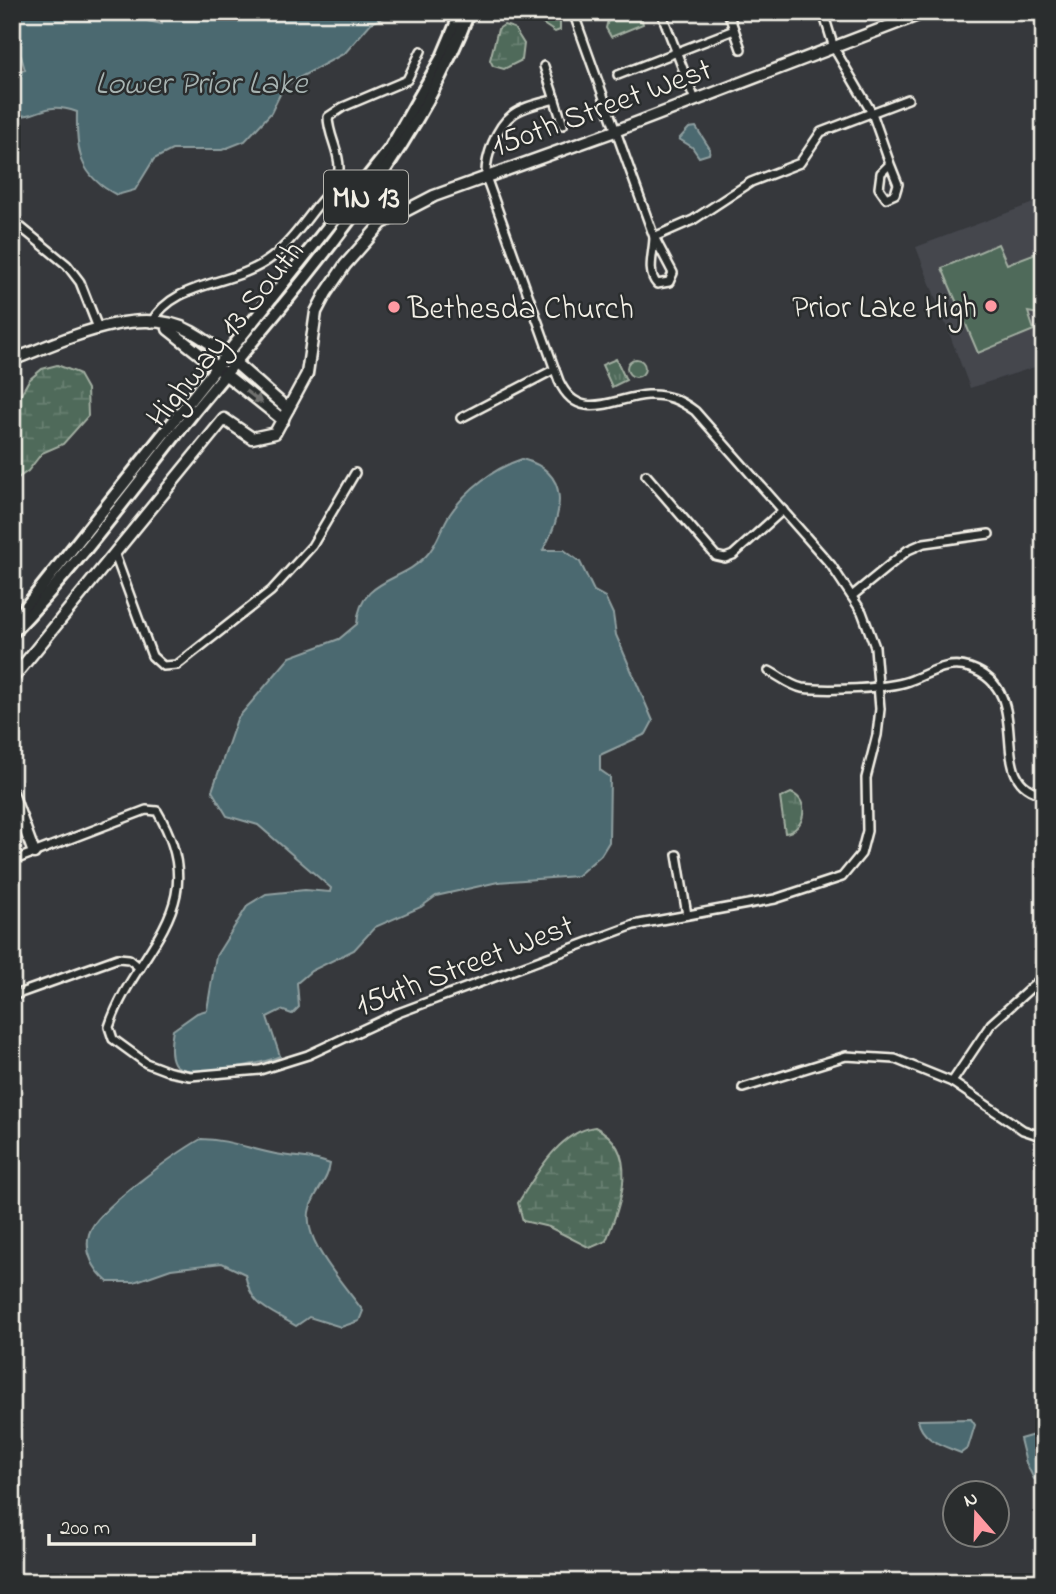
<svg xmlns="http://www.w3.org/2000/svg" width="1056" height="1594" viewBox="0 0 1056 1594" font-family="'Indie Flower',sans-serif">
	<defs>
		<pattern id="wetland-marsh" width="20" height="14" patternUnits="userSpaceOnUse" patternTransform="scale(1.75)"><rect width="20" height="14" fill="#4f6a5a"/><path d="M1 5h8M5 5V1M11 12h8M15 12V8" fill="none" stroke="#698072"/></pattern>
		<pattern id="park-tufts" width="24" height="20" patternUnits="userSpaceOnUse" patternTransform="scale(1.75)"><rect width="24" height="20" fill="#4f6a5a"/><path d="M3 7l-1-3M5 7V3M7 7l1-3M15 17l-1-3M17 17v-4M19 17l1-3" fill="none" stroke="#698072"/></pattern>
	</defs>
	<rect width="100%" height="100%" fill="#36383c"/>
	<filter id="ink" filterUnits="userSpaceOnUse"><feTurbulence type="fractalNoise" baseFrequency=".0143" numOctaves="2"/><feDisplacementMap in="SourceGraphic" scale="14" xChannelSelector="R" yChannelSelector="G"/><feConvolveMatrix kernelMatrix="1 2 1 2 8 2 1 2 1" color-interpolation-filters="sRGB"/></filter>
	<g filter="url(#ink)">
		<polygon fill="#44464d" points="1044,199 1044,364 970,388 916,247"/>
		<g fill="url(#wetland-marsh)" stroke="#a2aea1" stroke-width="2">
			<polygon points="525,12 560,12 560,30 555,32"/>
			<polygon points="610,12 635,12 641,17 643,24 611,37 606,28"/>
			<polygon points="504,25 514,28 524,44 522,60 504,69 493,66 490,60 498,29"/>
			<polygon points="57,365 78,373 87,389 88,416 63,444 42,453 28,471 12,482 12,410 29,380 42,369"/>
			<path d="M 791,793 C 811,800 805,831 785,833 L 780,798 Z"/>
			<path d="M 595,1127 C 641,1150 621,1203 606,1241 L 590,1248 L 549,1227 L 523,1221 L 518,1203 C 536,1175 558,1132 595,1127 Z"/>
		</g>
		<polygon fill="url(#park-tufts)" stroke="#a2aea1" stroke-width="2" points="616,359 626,380 612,387 602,365"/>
		<g fill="#4f6a5a" stroke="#a2aea1" stroke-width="2">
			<polygon points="998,244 1007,264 1041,251 1044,253 1044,315 1028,312 1034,330 978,353 942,268"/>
			<circle cx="636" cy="368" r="9"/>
		</g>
		<g fill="#4c6970" stroke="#8f9fa0" stroke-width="2">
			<path d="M 12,12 L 137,12 L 148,21 L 162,24 L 162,12 L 421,12 L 409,18 L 387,16 L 371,23 L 345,53 L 284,86 L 271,113 L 245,141 L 222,150 L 172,150 L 154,159 L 135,190 L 117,195 C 79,176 76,151 77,112 C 41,100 43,118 12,116 L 12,73 L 25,70 L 21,56 L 12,53 Z"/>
			<polygon points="696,127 710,149 709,154 699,157 692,147 679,139 689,128"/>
			<path d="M 522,459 C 572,472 563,514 543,550 L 564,550 L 580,562 L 594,591 L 605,597 L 613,614 L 616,635 L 653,721 L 646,734 L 600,755 L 600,770 L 610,777 L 609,842 L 601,855 L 577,876 L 498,882 L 436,896 L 421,907 L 375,927 L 354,950 L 311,971 L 297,983 L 299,1007 L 292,1014 L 281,1010 L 267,1017 L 280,1056 C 265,1064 184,1080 174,1063 C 169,1054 171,1040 173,1030 L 197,1013 L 207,1010 L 216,956 L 248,905 L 266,894 L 305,890 L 330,892 L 331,888 L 258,825 L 227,816 L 212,791 L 237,719 L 290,657 L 339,639 L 357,624 C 360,578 401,583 426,556 C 438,544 441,527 450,514 C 467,489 494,468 522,459 Z"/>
			<path d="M 201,1139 C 229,1139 254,1151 282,1155 C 299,1158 313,1157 330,1164 C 328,1181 315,1191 310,1208 C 300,1239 345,1285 363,1311 L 359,1321 L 341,1327 L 309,1317 L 296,1326 C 269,1309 251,1308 245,1274 L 222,1263 L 171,1269 L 134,1282 L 108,1282 C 94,1270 84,1253 89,1234 C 95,1210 178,1152 201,1139 Z"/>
			<path d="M 971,1419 L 975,1425 L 968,1448 L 961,1453 C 944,1446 922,1441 918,1420 Z"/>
			<polygon points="1044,1432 1044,1478 1034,1479 1026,1463 1020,1439"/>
		</g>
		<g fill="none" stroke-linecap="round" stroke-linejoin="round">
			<defs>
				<g id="street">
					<path d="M 573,12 L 654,237 L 673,273 L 669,282 L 657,284 C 646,272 654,252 654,237"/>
					<polyline points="661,12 695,100"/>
					<polyline points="728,12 741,49"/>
					<polyline points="823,12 834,48 872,113 890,164 881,173 879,188 886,198 895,194 898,184 890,164"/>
					<polyline points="544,66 563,125"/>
					<polyline points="618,75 734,30"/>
					<polyline points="12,220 67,265 80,282 98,328"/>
					<polyline points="654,237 693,220 751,182 800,163 821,132 908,99"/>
					<path d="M 151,323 C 175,279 234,287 271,258 C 288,245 304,223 317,206 C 325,196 338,183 339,169 C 340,152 328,135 328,117 L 343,107 L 407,80 L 421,51"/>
					<polyline points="461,418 555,369"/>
					<polyline points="646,475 716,556 725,558 733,555 783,510"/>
					<polyline points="115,555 152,656 163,666 177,665 271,591 312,546 355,473"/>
					<polyline points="852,596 908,550 924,543 989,534"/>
					<path d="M 769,671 C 779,676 791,686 802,688 C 826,691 887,689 909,681 C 929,674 947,660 970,668 C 1039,692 981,784 1044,794"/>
					<polyline points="677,855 687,915"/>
					<path d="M 12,861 L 146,810 L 157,811 C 215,909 136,946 109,1027 L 113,1039 L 146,1063 L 170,1072 L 190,1076 L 260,1070 L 308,1055 L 398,1013 L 634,925 L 775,899 L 842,877 L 861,854 L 867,831 L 866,778 L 877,735 L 880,709 L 875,647 L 862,612 L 831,565 L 695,411 C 680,400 667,394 648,395 C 615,397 579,425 559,381 L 486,177 C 485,157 496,127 512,115 C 523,106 542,103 555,99"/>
					<polyline points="12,996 118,958 129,959 140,968"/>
					<polyline points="952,1082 991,1024 1044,976"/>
					<polyline points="743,1088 846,1056 895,1059 952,1082 1023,1130 1044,1137"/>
				</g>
				<g id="secondary">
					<polyline points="168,329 283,420"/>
					<path d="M 12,360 C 63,341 139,302 192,332 C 227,352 258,384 288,409"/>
					<polyline points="12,679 224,419 252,438 275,433 307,374 316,312 326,293 345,265 382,223 434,196 615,131 926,12"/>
					<polyline points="12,793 34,853"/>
				</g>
				<g id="primary">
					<polyline points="13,623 390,149 442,57 461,12"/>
					<path d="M 12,633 C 78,565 135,486 194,412 C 296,287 411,164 469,12"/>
				</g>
			</defs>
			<use href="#street" stroke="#f4f1e8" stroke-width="12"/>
			<use href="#secondary" stroke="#f4f1e8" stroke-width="15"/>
			<use href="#primary" stroke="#f4f1e8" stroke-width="16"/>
			<use href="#street" stroke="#2a2d2e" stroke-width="7"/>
			<use href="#secondary" stroke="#2a2d2e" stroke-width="10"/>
			<use href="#primary" stroke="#2a2d2e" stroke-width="10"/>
		</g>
		<defs><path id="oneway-solid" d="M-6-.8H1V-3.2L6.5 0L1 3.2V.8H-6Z" transform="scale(1.75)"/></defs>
		<use fill="#71726f" href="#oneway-solid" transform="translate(254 397) rotate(38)"/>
	</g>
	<g fill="#ff9aa2" stroke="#2a2d2e" stroke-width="2.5">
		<circle cx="991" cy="306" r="7"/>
		<circle cx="394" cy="307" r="7"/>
	</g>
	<g text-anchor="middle" stroke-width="5" stroke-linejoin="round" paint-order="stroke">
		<rect fill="#2a2d2e" stroke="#b7b6b0" stroke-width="2" x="324" y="170.5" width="84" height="53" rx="5"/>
		<g font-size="30" font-weight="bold" fill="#f4f1e8">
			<text x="366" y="207">MN 13</text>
		</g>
		<g font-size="32" fill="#f4f1e8" stroke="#2a2d2e">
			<text transform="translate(601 106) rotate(-20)" y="11">150th Street West</text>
			<text transform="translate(224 333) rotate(-51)" y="11">Highway 13 South</text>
			<text transform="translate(464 964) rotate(-21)" y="11">154th Street West</text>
		</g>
		<g font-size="32" fill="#f4f1e8" stroke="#2a2d2e" text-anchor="end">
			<text x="977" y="317">Prior Lake High</text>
			<text x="408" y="318" text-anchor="start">Bethesda Church</text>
		</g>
		<g font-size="33" font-style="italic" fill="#a8b4b2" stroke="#2a2d2e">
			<text x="201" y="93">Lower Prior Lake</text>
		</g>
	</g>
	<rect width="1056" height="1594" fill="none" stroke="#2a2d2e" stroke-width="42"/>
	<rect x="21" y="21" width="1014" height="1552" fill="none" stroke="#f4f1e8" stroke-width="2.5" filter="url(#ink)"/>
	<g transform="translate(976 1514) rotate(340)"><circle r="33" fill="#2a2d2e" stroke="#7b7b78" stroke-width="2"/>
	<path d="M0-5L12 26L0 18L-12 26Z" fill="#ff9aa2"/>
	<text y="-10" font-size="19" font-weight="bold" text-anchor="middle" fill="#f4f1e8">N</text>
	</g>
	<path d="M49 1534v10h205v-10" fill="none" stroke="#f4f1e8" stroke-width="3.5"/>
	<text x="60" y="1534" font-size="21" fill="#f4f1e8" stroke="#2a2d2e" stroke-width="5" paint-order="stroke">200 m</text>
</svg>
